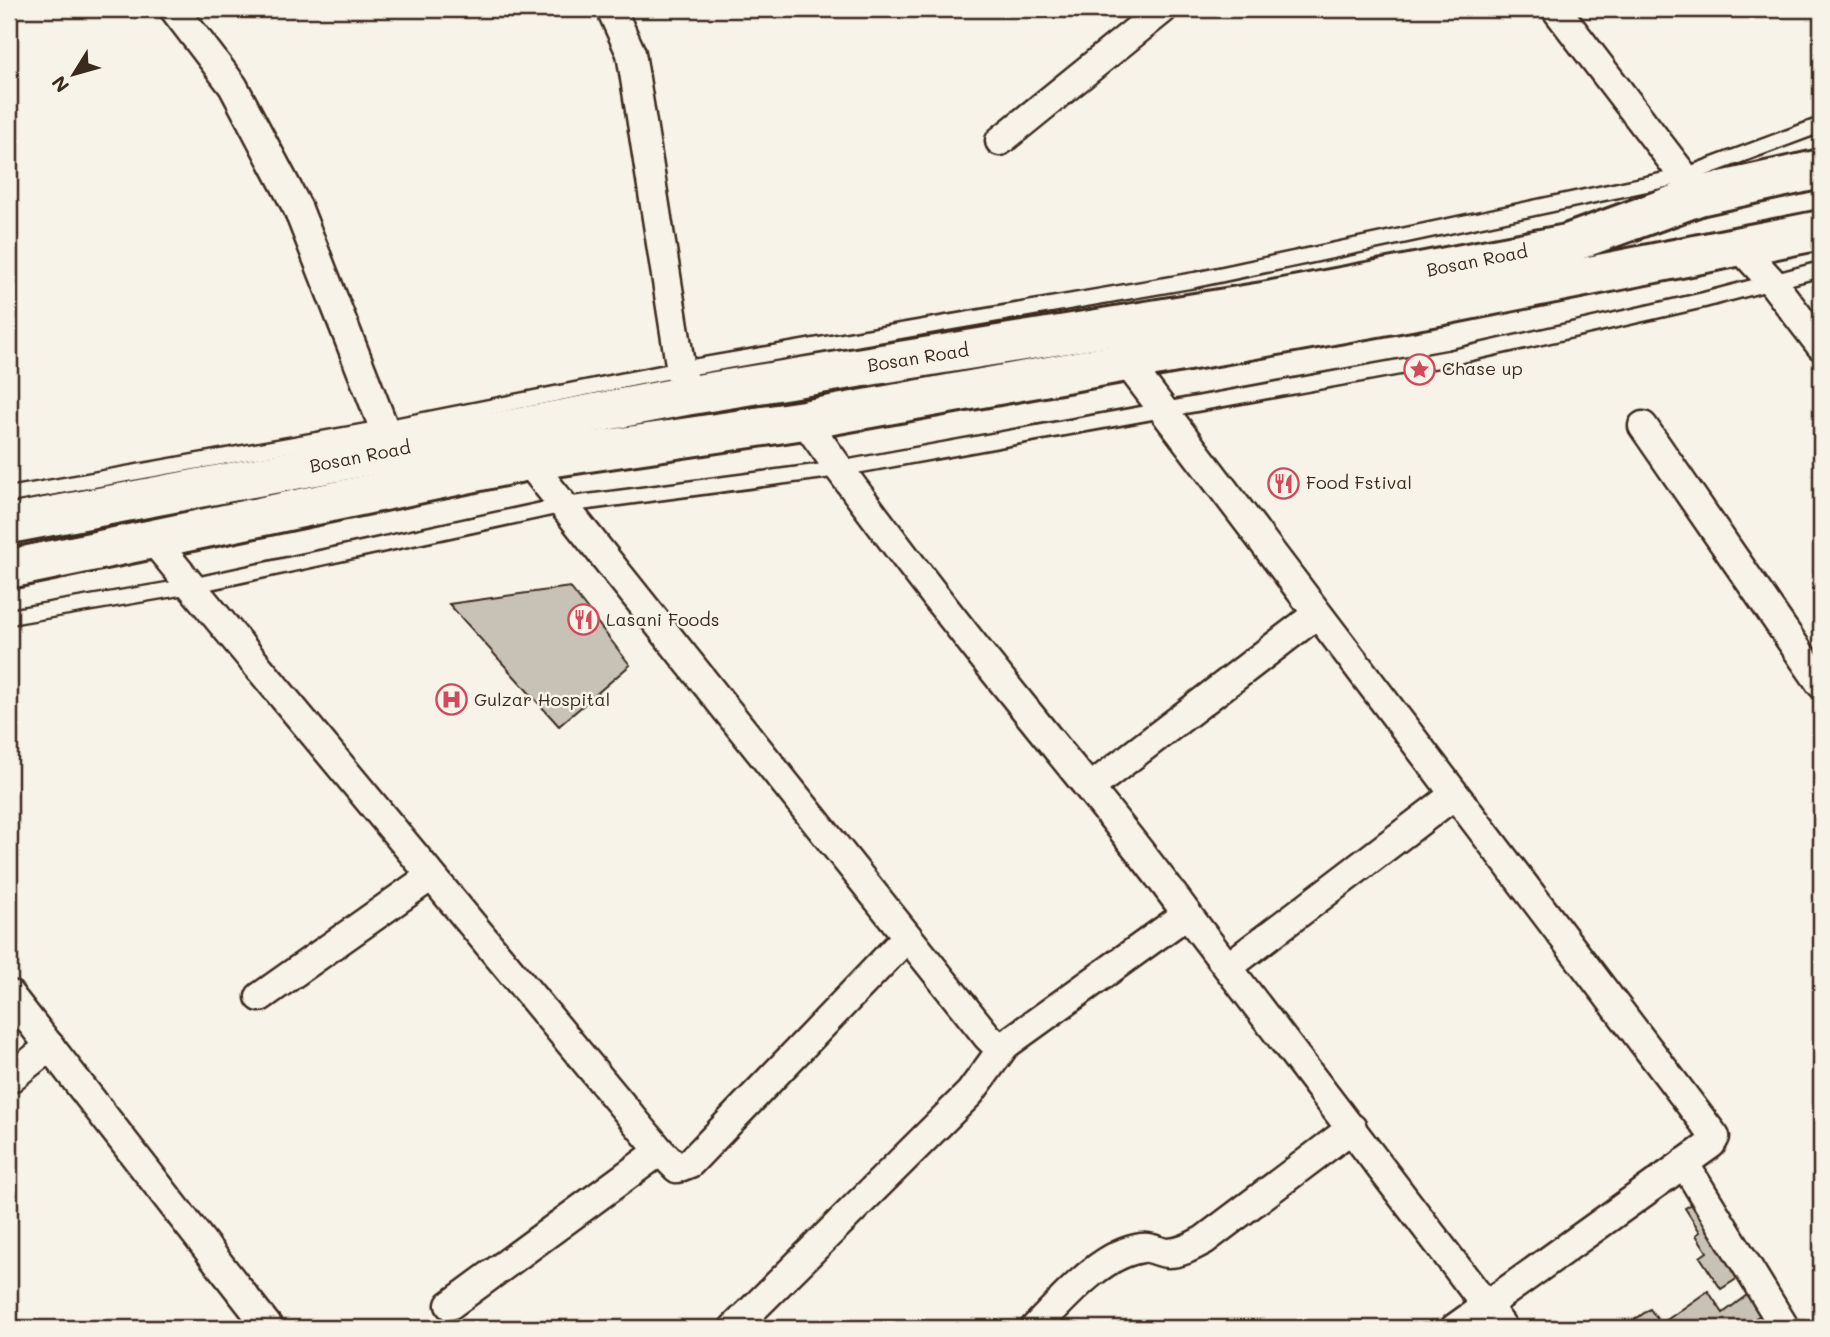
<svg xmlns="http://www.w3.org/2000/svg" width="1830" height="1337" viewBox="0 0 1830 1337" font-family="Mali,sans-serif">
	<rect width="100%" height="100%" fill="#f7f3e8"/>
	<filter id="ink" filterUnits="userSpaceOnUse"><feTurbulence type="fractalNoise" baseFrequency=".0143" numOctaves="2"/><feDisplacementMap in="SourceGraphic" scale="14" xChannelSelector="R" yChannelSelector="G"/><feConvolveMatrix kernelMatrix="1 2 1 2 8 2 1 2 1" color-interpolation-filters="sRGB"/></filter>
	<g filter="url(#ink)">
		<g fill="#c8c1b6" stroke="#3b2a1e" stroke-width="2">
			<polygon points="570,587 630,665 559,726 449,604"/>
			<polygon points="1697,1201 1744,1274 1721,1289 1700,1257 1707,1252 1696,1235 1700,1232 1685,1208"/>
			<polygon points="1708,1291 1723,1313 1747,1295 1760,1315 1741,1328 1716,1328 1715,1326 1712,1328 1664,1328 1661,1324"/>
			<polygon points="1650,1309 1664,1328 1649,1328 1646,1323 1639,1328 1634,1328 1630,1323"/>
		</g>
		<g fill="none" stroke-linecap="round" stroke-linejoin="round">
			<defs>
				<g id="lane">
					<polyline points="9,495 384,428 681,369 1195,280 1684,176 1821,125"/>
					<polyline points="9,617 191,586 565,505 839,469 1449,358 1704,300 1821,269"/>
				</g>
				<g id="street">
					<polyline points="174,9 233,86 298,209 384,428"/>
					<polyline points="611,9 631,53 685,396"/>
					<polyline points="1556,9 1699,196"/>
					<polyline points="1000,141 1163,9"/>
					<polyline points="1739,246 1772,282 1821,346"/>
					<polyline points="1126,361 1715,1137 1711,1144 1455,1328"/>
					<path d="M 804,420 C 877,522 954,622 1033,719 C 1085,784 1138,846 1187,914 L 1503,1328"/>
					<polyline points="1643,426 1821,684"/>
					<polyline points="528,461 987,1036 995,1044 1005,1045"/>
					<polyline points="153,540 660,1151 677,1168 690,1163 907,937"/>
					<polyline points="1090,788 1317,614"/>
					<polyline points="1228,967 1454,795"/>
					<polyline points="9,994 269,1328"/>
					<polyline points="260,997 431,876"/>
					<polyline points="9,1079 50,1046"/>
					<polyline points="1684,1163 1785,1328"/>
					<polyline points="450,1305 660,1151"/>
					<polyline points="734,1328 970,1093 1005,1045 1187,914"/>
					<path d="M 1035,1328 C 1062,1301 1101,1253 1142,1248 C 1151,1246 1159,1253 1168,1253 C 1181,1253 1193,1246 1204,1240 L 1352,1128"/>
				</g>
				<g id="primary">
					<polyline points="9,524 685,396 1263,302 1567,244 1699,196 1821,169"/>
					<polyline points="9,569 528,461 804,420 1443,305 1821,230"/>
				</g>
			</defs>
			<use href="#lane" stroke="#3b2a1e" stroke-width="19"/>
			<use href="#street" stroke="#3b2a1e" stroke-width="33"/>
			<use href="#primary" stroke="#3b2a1e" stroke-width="44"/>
			<use href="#lane" stroke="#f7f3e8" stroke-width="14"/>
			<use href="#street" stroke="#f7f3e8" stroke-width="28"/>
			<use href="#primary" stroke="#f7f3e8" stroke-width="38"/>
		</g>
	</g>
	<defs>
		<symbol id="sight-ring" viewBox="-11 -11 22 22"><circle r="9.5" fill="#f7f3e8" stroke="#d1495b" stroke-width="1.5"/><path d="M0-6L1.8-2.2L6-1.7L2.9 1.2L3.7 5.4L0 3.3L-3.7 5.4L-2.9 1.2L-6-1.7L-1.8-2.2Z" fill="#d1495b"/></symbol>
		<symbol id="restaurant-ring" viewBox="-11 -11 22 22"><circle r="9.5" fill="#f7f3e8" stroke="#d1495b" stroke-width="1.5"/><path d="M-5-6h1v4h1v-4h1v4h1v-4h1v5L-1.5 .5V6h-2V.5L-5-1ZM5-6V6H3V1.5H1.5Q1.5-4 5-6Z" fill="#d1495b"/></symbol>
		<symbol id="hospital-ring" viewBox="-11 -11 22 22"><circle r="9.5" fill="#f7f3e8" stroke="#d1495b" stroke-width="1.5"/><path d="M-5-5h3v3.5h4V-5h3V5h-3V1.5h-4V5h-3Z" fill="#d1495b"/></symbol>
	</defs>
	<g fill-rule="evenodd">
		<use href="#sight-ring" x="1402" y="352" width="35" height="35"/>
		<use href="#restaurant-ring" x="1266" y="466" width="35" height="35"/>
		<use href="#restaurant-ring" x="566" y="602" width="35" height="35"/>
		<use href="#hospital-ring" x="434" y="682" width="35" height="35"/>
	</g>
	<g text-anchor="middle" stroke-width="5" stroke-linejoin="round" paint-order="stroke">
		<g font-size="18" fill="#3b2a1e" stroke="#f7f3e8">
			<text transform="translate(1477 261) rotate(-11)" y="6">Bosan Road</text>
			<text transform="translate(918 358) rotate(-9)" y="6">Bosan Road</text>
			<text transform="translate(360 457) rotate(-11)" y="6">Bosan Road</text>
		</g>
		<g font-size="18" fill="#3b2a1e" stroke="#f7f3e8" text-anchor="start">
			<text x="1442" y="375">Chase up</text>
			<text x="1306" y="489">Food Fstival</text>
			<text x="606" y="626">Lasani Foods</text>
			<text x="474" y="706">Gulzar Hospital</text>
		</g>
	</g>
	<rect width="1830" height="1337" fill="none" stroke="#f7f3e8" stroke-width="35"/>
	<rect x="18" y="18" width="1795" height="1302" fill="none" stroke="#3b2a1e" stroke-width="2.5" filter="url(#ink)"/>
	<g transform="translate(74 74) rotate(233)" stroke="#f7f3e8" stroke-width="5" paint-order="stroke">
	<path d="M0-5L12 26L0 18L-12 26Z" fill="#3b2a1e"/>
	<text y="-10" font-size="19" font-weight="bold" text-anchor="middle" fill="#3b2a1e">N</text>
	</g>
</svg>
